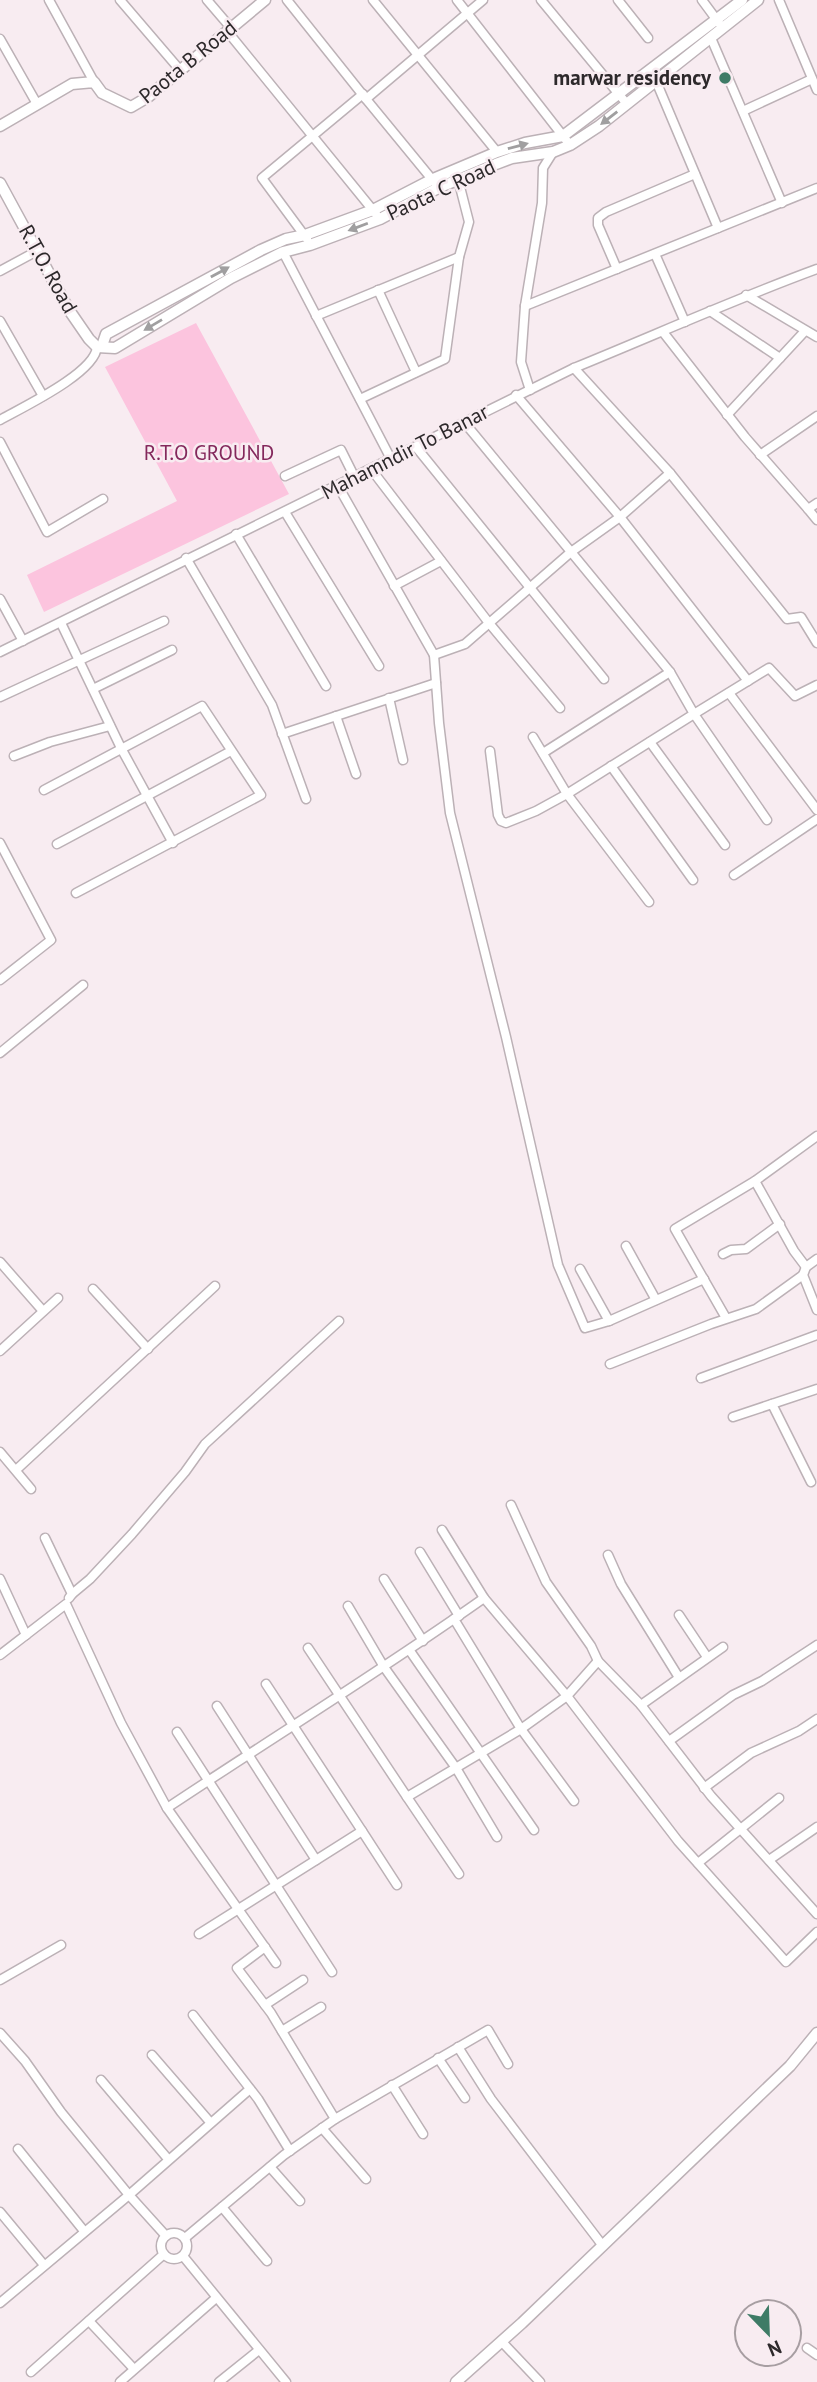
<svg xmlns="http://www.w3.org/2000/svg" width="817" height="2382" viewBox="0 0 817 2382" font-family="'PT Sans',sans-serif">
	<rect width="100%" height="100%" fill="#f8ecf1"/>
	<polygon fill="#fcc4de" points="196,323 289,494 44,612 27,575 177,501 105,367"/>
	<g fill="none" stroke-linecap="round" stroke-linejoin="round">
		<defs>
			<g id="minor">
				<polyline points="49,0 94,82"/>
				<polyline points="120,0 180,70"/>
				<polyline points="207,0 231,28"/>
				<polyline points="287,0 366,99 483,0"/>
				<polyline points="373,0 497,152"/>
				<polyline points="457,0 570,145"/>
				<polyline points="541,0 627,104"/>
				<polyline points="618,0 648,38"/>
				<polyline points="702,0 719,23"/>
				<polyline points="779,0 817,90"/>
				<polyline points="227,31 376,214"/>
				<polyline points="711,38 782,203"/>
				<polyline points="0,39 37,104"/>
				<polyline points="656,81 718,228"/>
				<polyline points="366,99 435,183"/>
				<polyline points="743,111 812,79"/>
				<polyline points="307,239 262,178 363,94"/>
				<polyline points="283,252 391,459"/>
				<polyline points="655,254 685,322"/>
				<polyline points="617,269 598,225 598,218 606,212 695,174"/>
				<polyline points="0,271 37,251"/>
				<polyline points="378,290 416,372"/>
				<polyline points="746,295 817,337"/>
				<polyline points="525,306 817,188"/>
				<polyline points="710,311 780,358"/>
				<polyline points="316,316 459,257"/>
				<polyline points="0,321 43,396"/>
				<polyline points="663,332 745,437 808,509 817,503"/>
				<polyline points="530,390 521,362 525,306 542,203 543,168 553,152"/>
				<polyline points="516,395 620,517 670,473 574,368"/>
				<polyline points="360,399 445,359 459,257 469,222 458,179"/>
				<polyline points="727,415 805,331"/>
				<path d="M 0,420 C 23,407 95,373 97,347"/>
				<polyline points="464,422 670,672 694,714 567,794 536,811 506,823 501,821 498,815 490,751"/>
				<polyline points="0,442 47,532 103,499"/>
				<polyline points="416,447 604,679"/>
				<polyline points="760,455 817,416"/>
				<polyline points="371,469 489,623 560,708"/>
				<polyline points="670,473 787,619 801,617 817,643"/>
				<polyline points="285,476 341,450 355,478"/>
				<polyline points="338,486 434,655 465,644 571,552 620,517 748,681"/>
				<polyline points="808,509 817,520"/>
				<polyline points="285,512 379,666"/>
				<polyline points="236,534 326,686"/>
				<polyline points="186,558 272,705 306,799"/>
				<polyline points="394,586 441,561"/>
				<polyline points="0,599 23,641"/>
				<polyline points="61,623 121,748 173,843"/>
				<path d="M 0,652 L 574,368 C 655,335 735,299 817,269"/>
				<polyline points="434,655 439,723 450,813 506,1037 558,1265 585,1328 609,1321"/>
				<polyline points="93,689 172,650"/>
				<polyline points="729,693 817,810"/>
				<polyline points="0,697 164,621"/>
				<polyline points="389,698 403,760"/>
				<polyline points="336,716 356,774"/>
				<polyline points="282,734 436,683"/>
				<polyline points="533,737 567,794 649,902"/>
				<polyline points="650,742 725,845"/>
				<polyline points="543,753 670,672"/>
				<polyline points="14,756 50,742 110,726"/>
				<polyline points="611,766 693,880"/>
				<polyline points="44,790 202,706 261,795 76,893"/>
				<polyline points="767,820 694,714 769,668 795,696 817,685"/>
				<polyline points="0,843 51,940 0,980"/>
				<polyline points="57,844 231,751"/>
				<polyline points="734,875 817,819"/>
				<polyline points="0,1053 83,985"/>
				<polyline points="755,1181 794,1251 806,1267"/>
				<polyline points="626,1246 656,1300"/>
				<polyline points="723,1254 731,1250 746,1249 780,1224"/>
				<polyline points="817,1259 806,1267 803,1275 817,1310"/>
				<polyline points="0,1262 43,1311"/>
				<polyline points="580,1269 609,1321 704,1279"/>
				<polyline points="93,1289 148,1349"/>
				<polyline points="726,1318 675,1229 755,1181 817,1136"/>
				<polyline points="0,1351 58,1298"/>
				<polyline points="610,1364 711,1324 756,1309 803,1275"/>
				<polyline points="701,1378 817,1335"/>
				<polyline points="772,1404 811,1482"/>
				<polyline points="733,1417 817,1389"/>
				<polyline points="0,1452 31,1489"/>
				<polyline points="16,1470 215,1286"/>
				<polyline points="511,1505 546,1582 591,1646 598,1661"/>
				<polyline points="442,1530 484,1598"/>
				<polyline points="45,1538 72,1594 69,1598"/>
				<polyline points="420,1552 459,1616"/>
				<polyline points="608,1555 621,1584 678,1676"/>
				<polyline points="0,1579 26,1635"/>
				<polyline points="384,1579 423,1641"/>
				<polyline points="72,1594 90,1579 132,1534 185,1472 205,1444 339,1321"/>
				<polyline points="348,1606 384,1667 456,1768 497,1837"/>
				<polyline points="679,1615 707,1657"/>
				<polyline points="454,1619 521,1729 574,1801"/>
				<polyline points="308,1648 407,1797 521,1729 567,1696 678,1841 786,1962 817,1932"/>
				<polyline points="410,1651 534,1830"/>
				<polyline points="0,1655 66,1604 121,1723 167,1808 276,1963"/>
				<polyline points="641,1705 723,1647"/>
				<polyline points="217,1706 316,1860"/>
				<polyline points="177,1732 332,1972"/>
				<polyline points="669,1741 733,1695 762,1681 817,1645"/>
				<polyline points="704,1788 751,1753 799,1731 817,1719"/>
				<polyline points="407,1797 459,1874"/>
				<path d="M 167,1808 C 272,1738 381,1671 484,1598 L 567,1696 L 598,1661 L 641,1705 L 711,1796 L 817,1914"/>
				<polyline points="362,1831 397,1885"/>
				<polyline points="769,1860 817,1827"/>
				<polyline points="698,1863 779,1798"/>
				<polyline points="199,1934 362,1831 266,1684"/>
				<polyline points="0,1980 61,1945"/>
				<polyline points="265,2005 303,1980"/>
				<polyline points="193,2015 258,2099 290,2151"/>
				<polyline points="282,2031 321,2007"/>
				<polyline points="0,2033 25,2061 61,2112 129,2195 0,2303"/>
				<polyline points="458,2047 491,2099 603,2246"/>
				<polyline points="152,2055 210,2122"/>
				<polyline points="438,2058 465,2098"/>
				<polyline points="101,2080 168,2159"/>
				<polyline points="392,2085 423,2134"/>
				<polyline points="335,2119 488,2030 508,2064"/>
				<polyline points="322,2128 366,2179"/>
				<polyline points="18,2149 84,2231"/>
				<polyline points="270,2167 300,2201"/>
				<polyline points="222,2207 267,2261"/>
				<polyline points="0,2212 44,2265"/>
				<circle cx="174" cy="2246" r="13"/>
				<polyline points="166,2236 129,2195 250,2089"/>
				<polyline points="185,2238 284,2155 335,2119 271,2013 237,1968 265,1947"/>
				<polyline points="183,2256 286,2382"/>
				<polyline points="89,2321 134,2369"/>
				<polyline points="502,2342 540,2382"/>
				<polyline points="807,2348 817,2355"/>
				<polyline points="31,2372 164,2254"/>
				<polyline points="120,2382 216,2298"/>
				<polyline points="219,2382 259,2350"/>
			</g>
			<g id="tertiary">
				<polyline points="0,126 72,84 94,82 102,93 131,107 148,97 265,0"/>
				<polyline points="0,183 69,310 89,339 97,347 115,348 231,278 283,252 310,245 380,219 438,188 496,164 512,158 553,152 570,145 599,126 758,0"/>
				<polyline points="102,346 106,334 261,250 286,239 305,235 373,210 433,179 497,152 525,143 563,136 742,0"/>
				<polyline points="456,2382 522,2323 790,2066 817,2033"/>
			</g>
		</defs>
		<use href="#minor" stroke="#bcb1b6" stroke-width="11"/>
		<use href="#tertiary" stroke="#bcb1b6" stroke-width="13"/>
		<use href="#minor" stroke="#fff" stroke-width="8"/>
		<use href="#tertiary" stroke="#fff" stroke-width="10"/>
	</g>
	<defs><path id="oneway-solid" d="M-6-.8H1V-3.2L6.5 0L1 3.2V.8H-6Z" transform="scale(1.75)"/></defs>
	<g fill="#a09fa0">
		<use href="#oneway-solid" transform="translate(609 118) rotate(142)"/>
		<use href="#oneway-solid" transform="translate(518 146) rotate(-15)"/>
		<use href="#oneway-solid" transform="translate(358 227) rotate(159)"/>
		<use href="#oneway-solid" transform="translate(220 272) rotate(-29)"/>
		<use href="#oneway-solid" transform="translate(153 325) rotate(149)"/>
	</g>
	<circle fill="#3e7b66" stroke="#f8ecf1" stroke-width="2.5" cx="725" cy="78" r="7"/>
	<g text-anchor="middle" stroke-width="5" stroke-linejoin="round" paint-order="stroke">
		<g font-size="21" fill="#2d292b" stroke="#f8ecf1">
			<text transform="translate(188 62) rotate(-39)" y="7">Paota B Road</text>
			<text transform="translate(441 190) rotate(-25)" y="7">Paota C Road</text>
			<text transform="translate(48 269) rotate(61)" y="7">R.T.O. Road</text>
			<text transform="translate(405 452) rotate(-27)" y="7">Mahamndir To Banar</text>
		</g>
		<g font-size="21" font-weight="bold" fill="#2d292b" stroke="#f8ecf1" text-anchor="end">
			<text x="711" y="85">marwar residency</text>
		</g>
		<g font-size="21" fill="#84285c" stroke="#f8ecf1">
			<text x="209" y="460">R.T.O GROUND</text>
		</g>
	</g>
	<g transform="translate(768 2333) rotate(157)"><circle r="33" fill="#f8ecf1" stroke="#a79ea2" stroke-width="2"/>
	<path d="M0-5L12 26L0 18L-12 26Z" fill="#3e7b66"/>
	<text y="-10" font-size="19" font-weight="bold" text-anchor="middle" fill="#2d292b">N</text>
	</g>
</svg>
